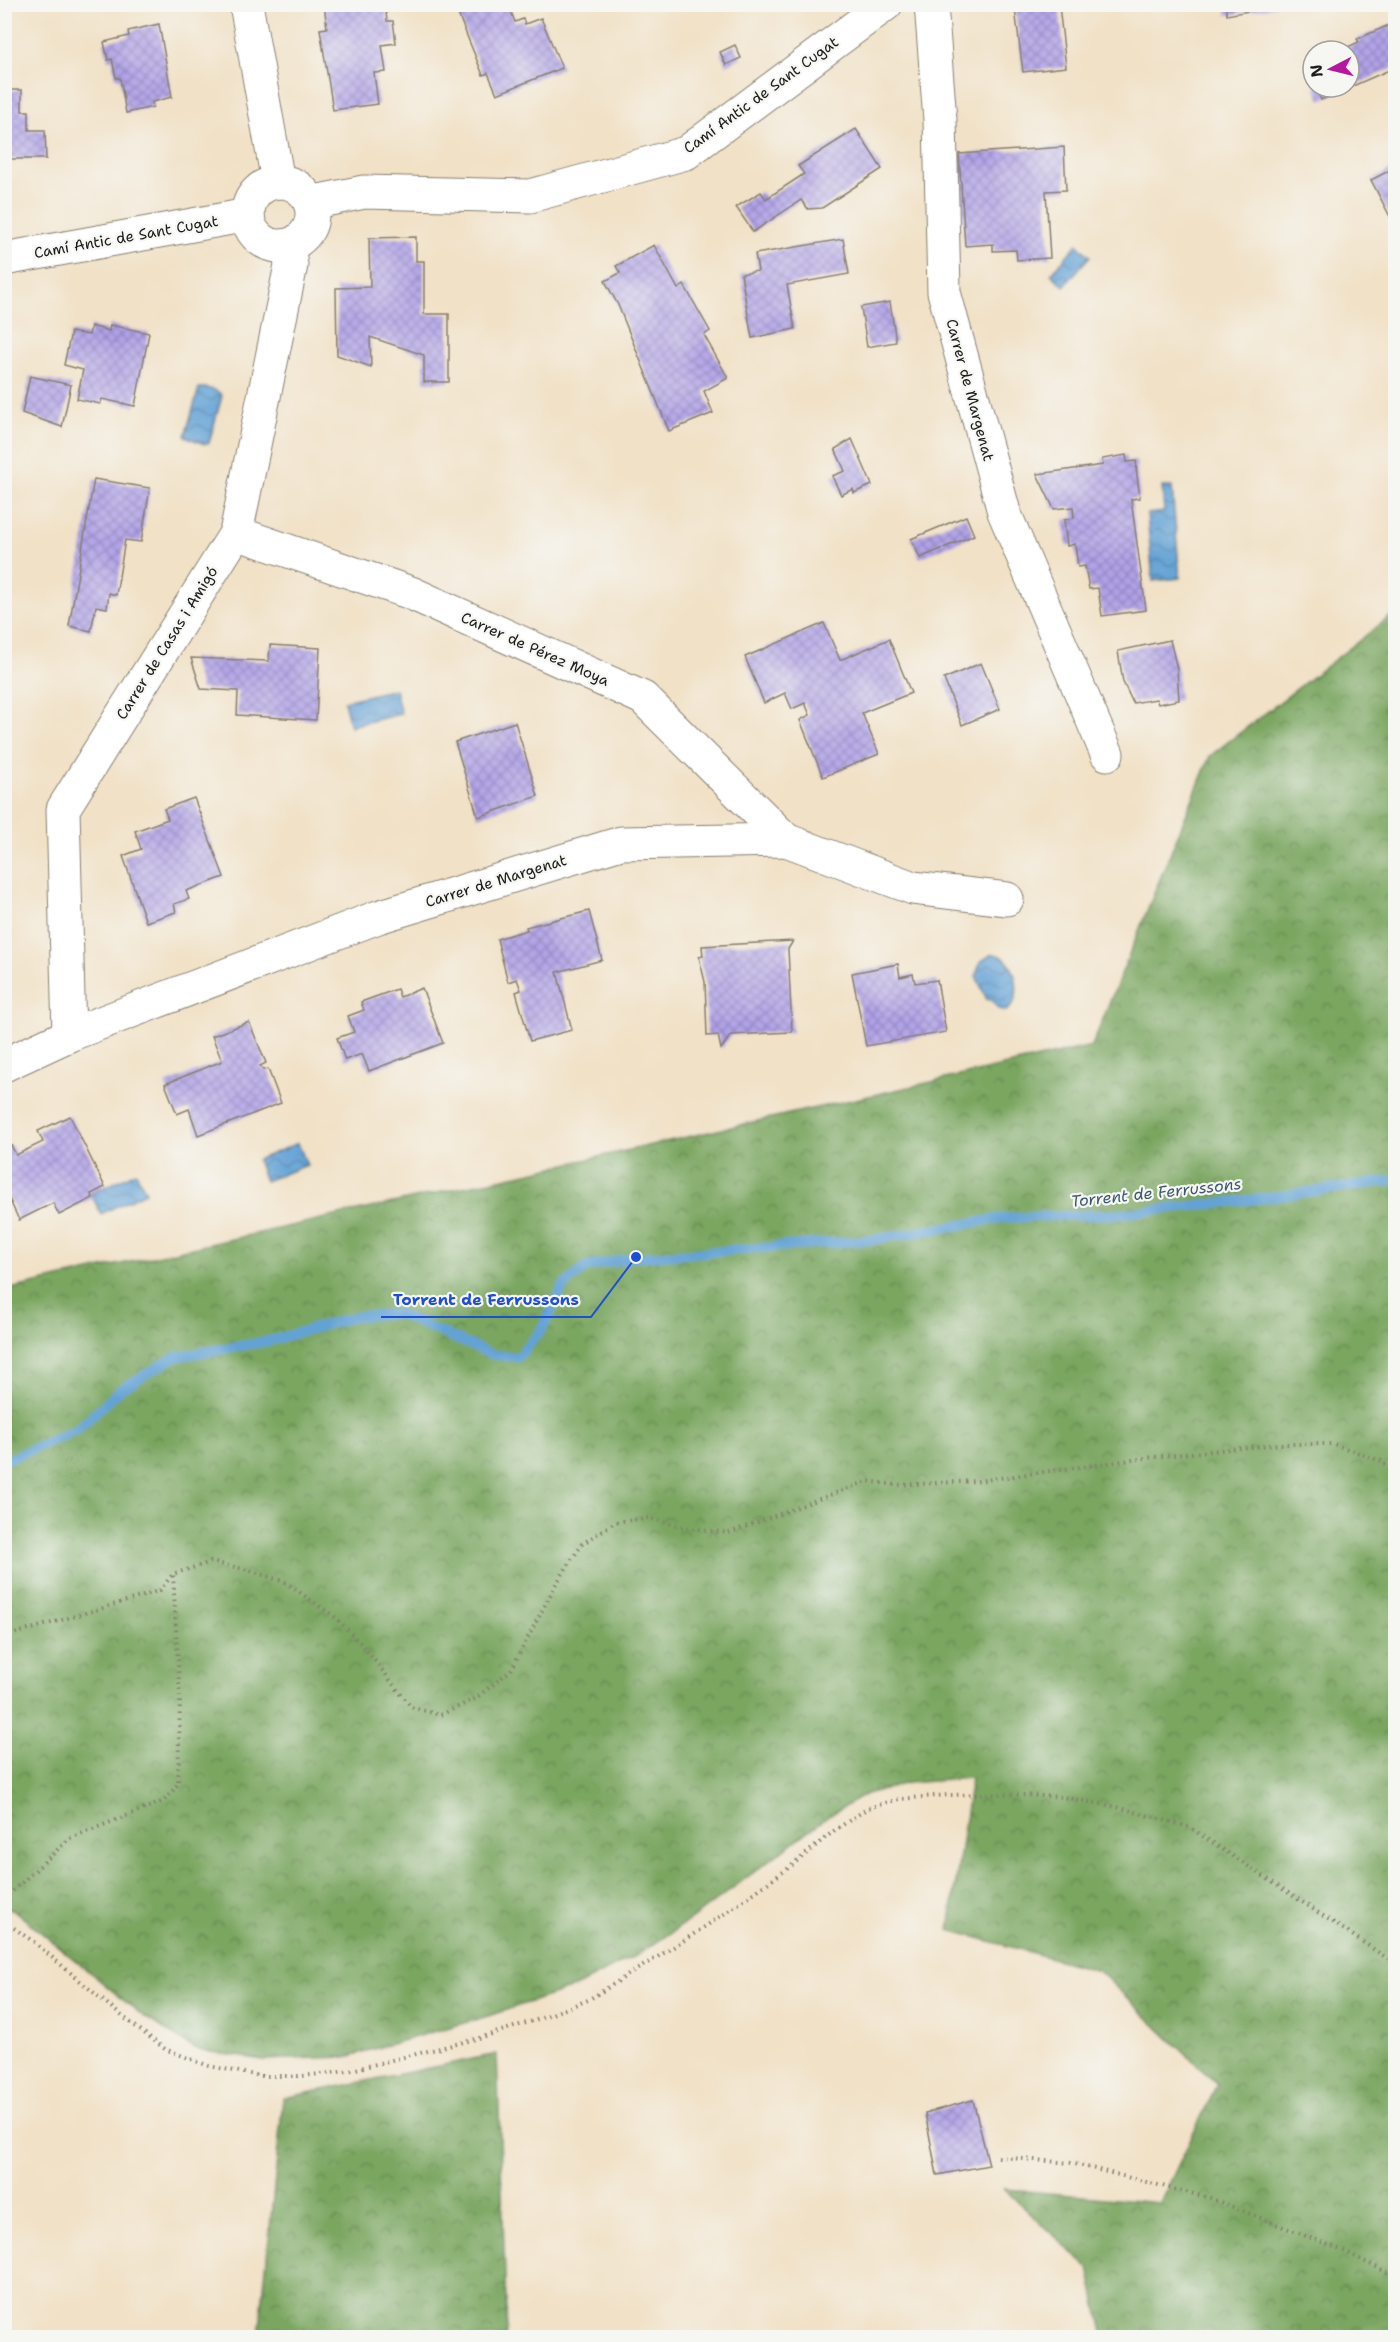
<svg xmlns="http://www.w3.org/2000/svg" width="1400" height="2342" viewBox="0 0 1400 2342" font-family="'Shantell Sans',sans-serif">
	<defs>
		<pattern id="forest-crowns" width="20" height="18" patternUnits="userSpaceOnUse" patternTransform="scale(1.5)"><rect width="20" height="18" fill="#7aa660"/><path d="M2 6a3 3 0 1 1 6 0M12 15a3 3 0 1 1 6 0" fill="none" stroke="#63864e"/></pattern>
		<pattern id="water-waves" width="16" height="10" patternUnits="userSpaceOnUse" patternTransform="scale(1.5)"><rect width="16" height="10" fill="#64a2d5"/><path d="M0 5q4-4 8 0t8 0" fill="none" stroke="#5283ac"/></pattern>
		<pattern id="building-cross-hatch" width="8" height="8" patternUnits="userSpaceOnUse" patternTransform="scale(1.5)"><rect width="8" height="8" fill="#b1a2e8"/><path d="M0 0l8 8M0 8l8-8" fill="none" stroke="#8f83bb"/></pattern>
	</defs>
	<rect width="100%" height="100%" fill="#f6f6f2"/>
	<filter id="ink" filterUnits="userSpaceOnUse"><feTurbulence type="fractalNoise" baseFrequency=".0167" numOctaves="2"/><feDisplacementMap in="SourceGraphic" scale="12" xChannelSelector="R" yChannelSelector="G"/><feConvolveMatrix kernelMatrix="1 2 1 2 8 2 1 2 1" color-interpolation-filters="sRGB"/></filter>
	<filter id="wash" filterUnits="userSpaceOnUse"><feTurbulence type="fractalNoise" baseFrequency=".008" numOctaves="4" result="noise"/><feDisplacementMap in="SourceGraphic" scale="24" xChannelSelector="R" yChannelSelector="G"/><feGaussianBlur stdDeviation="1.35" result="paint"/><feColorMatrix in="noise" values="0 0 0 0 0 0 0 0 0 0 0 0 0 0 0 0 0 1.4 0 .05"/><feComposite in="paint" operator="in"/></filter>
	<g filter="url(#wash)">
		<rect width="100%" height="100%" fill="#f1e1c6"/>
		<g fill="url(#forest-crowns)" stroke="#4b613e" stroke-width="1.5">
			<polygon points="1395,613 1395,2337 1104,2337 1089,2268 1004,2189 1160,2203 1217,2084 1099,1971 949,1930 971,1778 907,1783 866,1794 830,1815 693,1918 637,1955 573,1988 485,2017 346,2057 263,2060 197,2050 143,2016 16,1912 5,1907 5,1290 1092,1046 1210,756"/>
			<polygon points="497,2054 507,2329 505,2337 259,2337 283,2098"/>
		</g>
		<g fill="url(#water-waves)" stroke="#405f78" stroke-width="1.5">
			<polygon points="1077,244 1090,256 1064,286 1051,274"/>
			<path d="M 199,388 C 207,387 219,390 222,396 L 209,443 L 204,444 L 185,436 Z"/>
			<polygon points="1162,487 1172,487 1180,578 1153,581 1147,514 1164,512"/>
			<polygon points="395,689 401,714 350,726 344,701"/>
			<path d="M 992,954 C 1016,954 1026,1000 1006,1011 L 997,1008 L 992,999 L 987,1000 L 976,976 L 980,962 Z"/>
			<polygon points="298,1143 307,1165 265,1181 257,1160"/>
			<polygon points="136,1172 146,1192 101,1214 91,1194"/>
		</g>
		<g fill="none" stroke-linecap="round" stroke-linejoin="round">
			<polyline stroke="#64a2d5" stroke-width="10" points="4,1461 76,1430 121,1389 175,1357 269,1341 357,1316 398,1314 493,1355 518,1357 543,1328 563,1286 587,1267 636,1257 871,1240 1002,1218 1117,1214 1257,1199 1396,1180"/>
		</g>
		<g id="blocks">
			<g fill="url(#building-cross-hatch)">
				<polygon points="324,4 385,4 387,21 393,21 396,43 382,45 386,72 374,73 378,104 333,110 320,29 327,28"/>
				<polygon points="454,4 508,4 515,22 523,19 525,24 541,18 562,68 497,94 488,73 483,75"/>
				<polygon points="1225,4 1276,4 1276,6 1227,15"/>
				<polygon points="1040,6 1040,9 1059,6 1066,67 1023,72 1015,9"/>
				<polygon points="1396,22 1396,67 1321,100 1315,87 1349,87 1349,51 1339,51 1359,42 1357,39"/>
				<polygon points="159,24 172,97 152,102 153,107 126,113 120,78 116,78 112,59 108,60 104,42 129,36 128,31"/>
				<polygon points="735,45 741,58 726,65 720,52"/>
				<polygon points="1313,63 1313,82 1306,66"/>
				<polygon points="4,90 22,90 22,111 29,111 29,130 45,130 46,159 4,159"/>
				<polygon points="856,129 882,169 822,208 808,209 801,200 753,232 736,207 761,192 766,199 804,174 798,166"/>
				<polygon points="1064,147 1066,190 1046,191 1050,258 1017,260 1016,250 993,251 993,244 965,246 959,154"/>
				<polygon points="1396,167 1396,228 1371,180"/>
				<polygon points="416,237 416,261 424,261 424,314 449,314 449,382 424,382 424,355 370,337 371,367 337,355 336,288 370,287 369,238"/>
				<polygon points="843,239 849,274 787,285 795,329 752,338 741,274 758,271 755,254"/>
				<polygon points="654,245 678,289 684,285 710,331 704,335 728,378 704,391 713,413 669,431 618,305 605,281 620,273 616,266"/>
				<polygon points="890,302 896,342 867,347 861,307"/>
				<polygon points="110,325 149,333 135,406 102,399 100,404 77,399 83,370 64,365 71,332 89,335 91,326 109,331"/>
				<polygon points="30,376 71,385 62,427 22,413"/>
				<polygon points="852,439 872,485 854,493 853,489 841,495 832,476 845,471 835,449"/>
				<polygon points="1126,455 1127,462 1136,461 1137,468 1136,468 1140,498 1131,499 1146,610 1102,616 1098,588 1089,589 1085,566 1078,567 1075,544 1067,546 1064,520 1074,518 1073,507 1054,509 1037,474 1103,465 1102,459"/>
				<polygon points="94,479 150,488 141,542 125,540 116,595 109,593 107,608 96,606 91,631 69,626"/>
				<polygon points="966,516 974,535 920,558 911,539"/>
				<polygon points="824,623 840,660 889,639 911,693 862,713 879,754 823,777 800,720 810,715 805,703 792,709 785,693 764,703 745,657"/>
				<polygon points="1170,640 1177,669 1179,700 1158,704 1156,699 1133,703 1123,682 1118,651"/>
				<polygon points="270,645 320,648 316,720 237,715 238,691 201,689 191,658 269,661"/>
				<polygon points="981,663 1000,709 962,725 944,679"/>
				<polygon points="515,722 538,796 478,817 455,742"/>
				<polygon points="194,798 224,877 186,891 189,899 174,904 176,912 146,922 123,856 141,849 135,831 168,819 164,809"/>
				<polygon points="589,911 602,960 557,972 572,1030 530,1041 516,992 521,990 517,979 508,982 497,939 527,930 526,927"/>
				<polygon points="793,941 788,949 792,1032 731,1035 721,1049 718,1035 707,1036 705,982 699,957 703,956 702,946"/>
				<polygon points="898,964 900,977 913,974 915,983 937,980 946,1032 866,1046 852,973"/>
				<polygon points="422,988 443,1043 369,1071 362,1054 345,1060 337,1038 354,1032 348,1016 364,1010 361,1002 397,989 400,997"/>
				<polygon points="249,1022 266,1063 260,1066 263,1070 268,1069 281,1103 198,1135 189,1109 177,1114 165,1084 222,1061 212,1036"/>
				<polygon points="70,1116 105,1187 91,1194 93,1198 59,1215 53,1203 19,1220 5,1190 5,1149 11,1145 16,1155 43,1142 38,1131"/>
				<polygon points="973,2100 989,2165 937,2175 925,2113"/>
			</g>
		</g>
	</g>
	<g filter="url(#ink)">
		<use href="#blocks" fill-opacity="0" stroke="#867e71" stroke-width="1.5"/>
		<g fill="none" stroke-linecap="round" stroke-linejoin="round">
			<defs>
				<g id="minor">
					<polyline points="246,4 278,182"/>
					<polyline points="931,4 940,120 944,292 1004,512 1107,754"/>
					<circle cx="280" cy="214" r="32"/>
					<polyline points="310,203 364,192 530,196 686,153 886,4"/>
					<polyline points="4,259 248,215"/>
					<polyline points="236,533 411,593 643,698 786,840"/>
					<polyline points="69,1035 63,809 236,533 291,265 288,245"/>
					<polyline points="4,1065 69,1035 378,917 621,843 786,840 913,888 1007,899"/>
				</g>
			</defs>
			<use href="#minor" stroke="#867e71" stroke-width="35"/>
			<g stroke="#867e71" stroke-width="4" stroke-dasharray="1.5 4.5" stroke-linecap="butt">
				<polyline points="4,1637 140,1597 160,1590 173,1574 211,1562 248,1570 285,1582 335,1617 365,1648 411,1707 440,1715 475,1699 511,1670 556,1584 582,1544 615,1522 648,1518 688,1528 729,1533 867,1481 896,1485 977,1481 1153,1457 1279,1444 1334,1444 1381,1461 1396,1475"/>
				<polyline points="4,1899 70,1838 164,1801 178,1784 180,1700 173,1575"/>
				<polyline points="4,1921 34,1942 118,2013 165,2049 209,2066 260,2076 302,2076 348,2071 476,2039 536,2020 588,2000 680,1943 727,1912 790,1867 835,1830 868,1808 899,1799 948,1795 1001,1794 1063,1797 1117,1807 1189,1827 1396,1964"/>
				<polyline points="998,2157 1071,2163 1210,2198 1344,2251 1396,2277"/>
			</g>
			<use href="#minor" stroke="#fff" stroke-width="33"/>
		</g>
	</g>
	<g text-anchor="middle" stroke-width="4.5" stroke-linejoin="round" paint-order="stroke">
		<g font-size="15" fill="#1c1c1c" stroke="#f6f6f2">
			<text transform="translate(761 95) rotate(-36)" y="5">Camí Antic de Sant Cugat</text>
			<text transform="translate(126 237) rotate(-10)" y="5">Camí Antic de Sant Cugat</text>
			<text transform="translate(970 390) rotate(75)" y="5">Carrer de Margenat</text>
			<text transform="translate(167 643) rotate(-58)" y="5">Carrer de Casas i Amigó</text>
			<text transform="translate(535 649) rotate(24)" y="5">Carrer de Pérez Moya</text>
			<text transform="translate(496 881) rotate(-17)" y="5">Carrer de Margenat</text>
		</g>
		<g font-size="16" font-style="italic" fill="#3c586f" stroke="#f6f6f2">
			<text transform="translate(1156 1192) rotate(-6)" y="6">Torrent de Ferrussons</text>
		</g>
	</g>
	<path fill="none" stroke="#1d4ed8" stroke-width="2" d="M636 1257L591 1317H381"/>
	<circle fill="#1d4ed8" stroke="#f6f6f2" stroke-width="2" cx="636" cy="1257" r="6"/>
	<g font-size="16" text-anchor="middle" font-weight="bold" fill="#1d4ed8" stroke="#f6f6f2" stroke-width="4.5" stroke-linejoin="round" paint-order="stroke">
		<text x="486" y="1305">Torrent de Ferrussons</text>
	</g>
	<rect width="1400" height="2342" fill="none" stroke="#f6f6f2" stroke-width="24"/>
	<g transform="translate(1331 69) rotate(263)"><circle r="28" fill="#f6f6f2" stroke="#9f9f9c" stroke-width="1.5"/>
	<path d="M0-4.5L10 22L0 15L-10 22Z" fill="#b5179e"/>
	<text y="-9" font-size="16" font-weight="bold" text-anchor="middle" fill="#1c1c1c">N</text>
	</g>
</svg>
